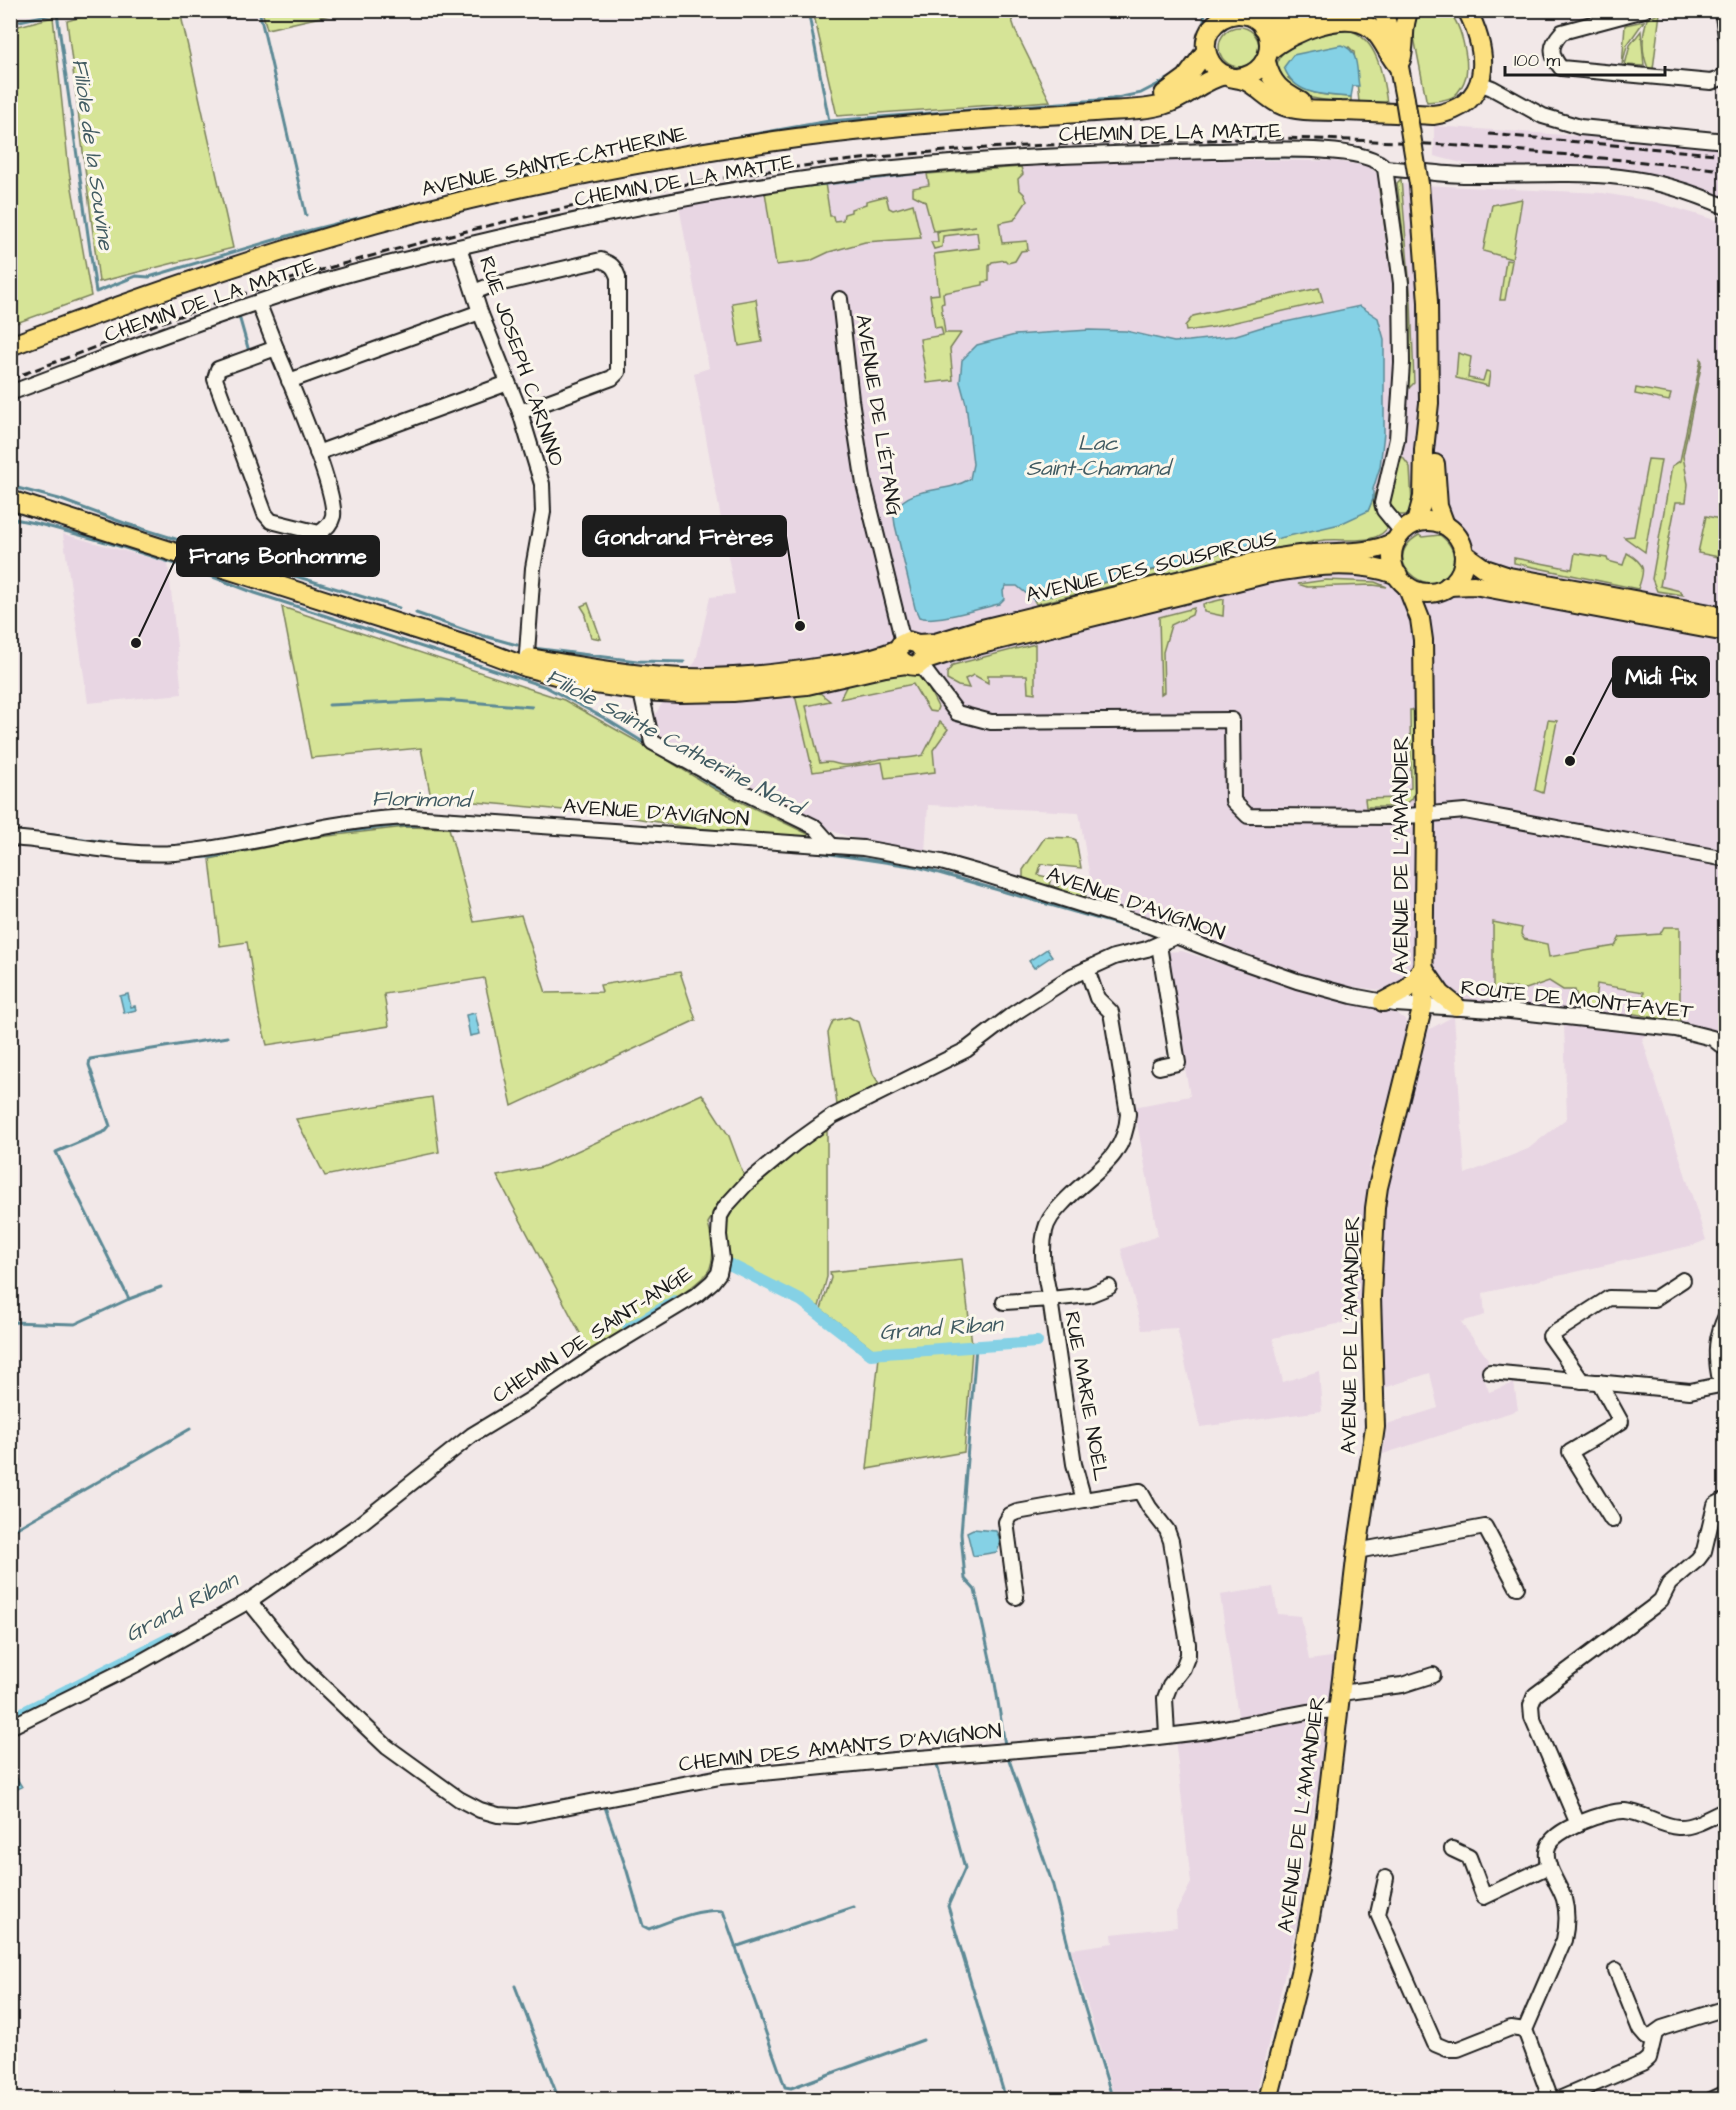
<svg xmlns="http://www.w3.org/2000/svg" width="1736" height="2110" viewBox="0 0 1736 2110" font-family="'Architects Daughter',sans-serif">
	<rect width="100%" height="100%" fill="#f2e8e8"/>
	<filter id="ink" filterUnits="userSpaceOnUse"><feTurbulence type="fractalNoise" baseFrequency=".0167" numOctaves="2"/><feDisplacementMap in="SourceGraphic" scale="12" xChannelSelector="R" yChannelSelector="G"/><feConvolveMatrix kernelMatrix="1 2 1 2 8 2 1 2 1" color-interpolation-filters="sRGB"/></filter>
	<g filter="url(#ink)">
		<g fill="#e8d6e3">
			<polygon points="1434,126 1725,146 1725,200 1668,179 1634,171 1565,166 1474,166 1434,156"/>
			<polygon points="1094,158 1334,161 1367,166 1377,173 1379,183 1603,193 1656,202 1725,223 1725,1031 1338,985 1163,926 1093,897 1079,812 928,805 925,852 850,837 835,832 677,752 661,736 654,717 659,708 696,661 710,597 735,594 694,373 709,368 679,206 875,174"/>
			<polygon points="63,534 168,563 182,694 88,703"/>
			<polygon points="1182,951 1286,985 1364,1007 1396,1013 1405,1019 1408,1031 1369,1168 1362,1286 1361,1319 1273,1338 1283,1382 1319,1371 1322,1411 1200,1427 1177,1328 1142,1330 1121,1249 1158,1236 1134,1107 1190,1096 1164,952"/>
			<polygon points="1454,1016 1465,1174 1528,1149 1567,1118 1564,1024 1649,1033 1642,1038 1706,1240 1694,1245 1483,1293 1485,1315 1461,1322 1488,1359 1484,1378 1489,1392 1514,1383 1518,1410 1383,1454 1387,1424 1438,1408 1430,1373 1384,1388 1378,1275 1387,1191 1428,1030"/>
			<polygon points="1273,1587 1278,1614 1301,1616 1309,1660 1339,1656 1326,1731 1297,1923 1255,2099 1115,2099 1071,1949 1113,1943 1112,1934 1177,1927 1176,1912 1191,1883 1175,1738 1240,1729 1220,1595"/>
		</g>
		<g fill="#d6e497" stroke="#79805a" stroke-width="1.5">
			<polygon points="106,10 180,11 233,248 99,282 67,21"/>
			<polygon points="262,11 262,10 347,11 267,29"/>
			<polygon points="813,11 1009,11 1016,32 1050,101 837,116"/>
			<path d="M 1422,11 L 1447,11 C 1461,20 1469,60 1466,76 C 1464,83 1460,91 1454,96 C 1447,101 1436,101 1427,102 L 1426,99 L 1413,32 C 1414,23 1415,15 1422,11 Z"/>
			<path d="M 1660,13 L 1653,69 L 1648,68 C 1641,51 1642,36 1647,19 Z"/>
			<polygon points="53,17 69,171 91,296 11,325 11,28"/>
			<polygon points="1644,21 1627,45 1622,67 1625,25"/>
			<circle cx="1239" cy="47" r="20"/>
			<path d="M 1349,30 C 1378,39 1383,76 1387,103 L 1359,102 L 1354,52 L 1349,47 L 1288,78 C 1309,96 1325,95 1351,97 L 1351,102 C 1336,101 1320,101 1305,96 C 1294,92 1283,83 1279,72 C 1266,44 1330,32 1349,30 Z"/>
			<polygon points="1641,31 1644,66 1625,65 1630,45"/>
			<polygon points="1021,167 1023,174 1018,179 1019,189 1024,194 1027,201 1014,220 999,223 1002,243 1027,241 1028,250 1021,251 1015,261 1008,263 1005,260 992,262 989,266 989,281 983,282 983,285 943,293 944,303 941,304 945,333 961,333 950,349 953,380 927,383 920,339 943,335 941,327 935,328 930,295 939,294 934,254 979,248 977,232 943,236 942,247 934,249 931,242 938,242 937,232 976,226 933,231 925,201 913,195 913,188 929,185 927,174"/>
			<path d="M 1401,179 L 1411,302 L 1414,383 L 1409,388 L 1406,388 C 1411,319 1406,251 1397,183 Z"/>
			<polygon points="825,183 830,216 833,216 834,221 843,220 844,214 851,212 851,209 866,204 866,201 886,196 889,208 893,210 913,204 921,238 865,242 829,252 810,261 776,265 765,192"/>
			<polygon points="1379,189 1383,190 1397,289 1391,269"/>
			<polygon points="1522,199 1512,259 1483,251 1492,205"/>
			<polygon points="1506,260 1512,261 1505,300 1500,300"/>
			<polygon points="1319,288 1323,302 1214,327 1186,331 1185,326 1193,316"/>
			<polygon points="756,299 762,342 739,346 732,303"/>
			<polygon points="1458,353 1471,357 1468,378 1483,381 1486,371 1490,372 1488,386 1456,378"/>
			<polygon points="1701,359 1702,362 1683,456 1688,484 1686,502 1676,502 1660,586 1680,591 1683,595 1657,591 1652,579 1672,466 1680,461"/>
			<polygon points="1636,388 1671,394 1669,401 1635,394"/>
			<polygon points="1401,455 1410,467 1412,505 1407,515 1398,515 1387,501"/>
			<polygon points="1648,459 1661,460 1645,552 1624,537 1634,536"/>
			<path d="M 1376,491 L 1379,510 L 1390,524 C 1377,549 1341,536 1318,541 C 1224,560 1130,581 1036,604 L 1034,600 L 1188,562 L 1368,511 Z"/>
			<polygon points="1706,516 1725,520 1719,557 1698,553"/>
			<path d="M 1419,535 L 1422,537 L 1440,535 C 1449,542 1456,551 1453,563 C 1443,610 1371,563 1419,535 Z"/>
			<path d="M 1575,553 L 1607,558 L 1608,561 L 1623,565 L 1627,553 C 1646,564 1645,570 1638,589 L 1514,563 L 1514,558 L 1572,569 Z"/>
			<polygon points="1326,580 1375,582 1387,587 1373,585 1307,587 1298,584"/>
			<polygon points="1224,599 1223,616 1204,612 1203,604"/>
			<polygon points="588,603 601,639 591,637 585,616 586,614 581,606"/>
			<polygon points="282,607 564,700 638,742 716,790 808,834 808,837 692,828 618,815 431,798 421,748 311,758"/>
			<polygon points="1194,608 1192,615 1171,625 1163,652 1164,692 1161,694 1159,617"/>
			<polygon points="1035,644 1035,693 1028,692 1027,675 988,675 988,683 974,675 965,679 969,688 958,686 947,680 947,673 953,665"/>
			<polygon points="912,671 925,682 938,707 936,712 929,711 913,684 840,699 847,685 902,672"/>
			<path d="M 820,693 L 830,701 L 806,706 L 820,763 C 835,760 836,766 847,765 C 858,765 870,761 881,759 C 895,757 909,760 923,755 L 940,722 L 948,729 L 933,750 L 935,772 L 885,778 L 882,762 L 813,772 L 795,695 Z"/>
			<polygon points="1410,710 1414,710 1416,789 1412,799 1402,807 1366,807 1365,799 1398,798 1398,792 1411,788"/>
			<polygon points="1548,720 1557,721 1543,793 1535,790"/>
			<polygon points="405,827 449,828 474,922 521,915 546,993 602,992 600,985 680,972 696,1020 512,1106 484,978 384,994 389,1026 267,1045 259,1015 247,942 220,946 210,859 311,838"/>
			<polygon points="1045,837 1072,838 1076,840 1081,868 1041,864 1038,875 1051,878 1049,885 1058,887 1059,885 1082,878 1086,896 1082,899 1023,879 1023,870"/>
			<polygon points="1493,922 1522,928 1521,934 1524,939 1547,944 1549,957 1615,946 1620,937 1660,934 1664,927 1680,927 1680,1022 1629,1013 1632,1004 1643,1002 1644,992 1597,984 1594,1009 1580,1006 1575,990 1563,990 1549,981 1526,989 1497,987 1493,994"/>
			<polygon points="849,1017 858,1022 873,1074 880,1085 837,1105 828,1033 833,1021"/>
			<path d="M 702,1094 L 729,1136 L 744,1176 L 722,1200 L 708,1223 C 711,1238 716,1253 710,1268 C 703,1287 612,1339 590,1352 L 497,1176 L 542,1167 Z"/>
			<polygon points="432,1097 439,1152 325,1176 296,1119"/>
			<path d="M 827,1128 L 827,1277 L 819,1307 L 727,1259 C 726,1249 722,1236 723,1226 C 727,1198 804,1145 827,1128 Z"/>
			<polygon points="962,1259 972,1344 873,1349 821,1309 831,1278 830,1272"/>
			<polygon points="972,1350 964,1452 867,1469 879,1357"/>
		</g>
		<g fill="#85d1e5" stroke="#5b8995" stroke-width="1.5">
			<path d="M 1341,45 C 1360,50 1356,70 1359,86 L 1353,86 L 1351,97 C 1325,95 1294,96 1284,67 L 1293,55 Z"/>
			<path d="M 1360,306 L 1378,318 L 1384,339 L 1384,433 L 1380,467 L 1373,489 L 1373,499 L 1368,511 L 1340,524 L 1254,544 L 1034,600 L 1017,586 L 1006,586 L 1003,591 L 1004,599 L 999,604 C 981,608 934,623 919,617 L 915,608 L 895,525 L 893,510 C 919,482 940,496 970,479 L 973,464 L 966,404 L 960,382 L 962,360 L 977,345 L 1015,335 L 1089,330 L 1126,331 L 1174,342 L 1189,341 L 1233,336 L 1262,327 Z"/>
			<polygon points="1047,949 1052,956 1034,968 1029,961"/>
			<polygon points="128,994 131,1007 135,1006 136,1010 124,1013 120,996"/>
			<polygon points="475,1013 480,1034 470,1036 466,1015"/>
			<path d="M 973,1529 L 996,1531 C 1001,1538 1001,1544 997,1552 L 973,1556 L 967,1532 Z"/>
			<polygon points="10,1767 22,1787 11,1792 10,1792"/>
		</g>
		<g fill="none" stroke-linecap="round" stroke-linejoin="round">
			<g stroke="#5b8995" stroke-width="3">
				<polyline points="259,10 306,215"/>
				<polyline points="808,10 829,121"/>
				<polyline points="1204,20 1205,10"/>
				<polyline points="10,23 57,13 96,292 136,276 149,277 291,235 418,203"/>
				<polyline points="1233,157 1316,157"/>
				<polyline points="494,184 561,168 829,121 1112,99 1141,93 1170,78"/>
				<polyline points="791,188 948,170"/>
				<polyline points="325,288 382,272"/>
				<polyline points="203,328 239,316 248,348"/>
				<polyline points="10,486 59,499 127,524 399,608"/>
				<polyline points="10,518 39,524 106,542 192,569 255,593 546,687 604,718 648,745"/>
				<polyline points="416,613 470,632 517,645"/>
				<polyline points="533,648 637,661 684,662"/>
				<polyline points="329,705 442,700 532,707"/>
				<polyline points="684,767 715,787 785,820"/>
				<polyline points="432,812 569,821"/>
				<polyline points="437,826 610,837"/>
				<polyline points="10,831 23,832"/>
				<polyline points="38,833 143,847"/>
				<polyline points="318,835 394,826 425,825"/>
				<polyline points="216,841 306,823 380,812"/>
				<polyline points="18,845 110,857"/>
				<polyline points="162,847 191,844"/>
				<polyline points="817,852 918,867 1148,933"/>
				<polyline points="185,858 212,857 250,849"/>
				<polyline points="129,1299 56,1152 106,1131 110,1126 89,1065 90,1059 227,1037"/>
				<polyline points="10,1322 75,1324 129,1299 161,1287"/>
				<polyline points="976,1347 961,1534 965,1579 975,1590 994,1677 1005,1745"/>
				<polyline points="10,1532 190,1429"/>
				<polyline points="1008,1757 1052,1882 1080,1992 1113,2100"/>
				<polyline points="937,1765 965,1868 948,1906 1006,2100"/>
				<path d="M 604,1804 L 627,1871 L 643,1926 L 649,1929 C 671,1921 699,1908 723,1911 L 785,2087 L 791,2088 L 923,2040"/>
				<polyline points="735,1947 854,1907"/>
				<polyline points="515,1986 559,2100"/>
			</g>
			<g stroke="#85d1e5" stroke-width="12">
				<polyline points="731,1265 802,1301 871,1354 1037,1342"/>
				<polyline points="628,1329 675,1301"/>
				<polyline points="10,1719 170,1638"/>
			</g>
			<defs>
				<g id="minor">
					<path d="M 1644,10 L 1562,32 C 1550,45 1549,54 1561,68 L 1711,82 L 1719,79 L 1726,73"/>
					<polyline points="1722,10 1726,36"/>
					<polyline points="1479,83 1492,88 1543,116 1580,127 1726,141"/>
					<polyline points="1385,168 1401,283 1402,363 1397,439 1382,503 1384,510 1402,532"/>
					<path d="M 1385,168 C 1411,170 1437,174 1463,175 C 1516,176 1568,171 1620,177 C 1657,181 1692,192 1726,207"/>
					<polyline points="459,247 480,312 520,412 542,484 543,512 533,568 526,667"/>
					<path d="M 474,292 L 489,286 L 601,260 C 611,264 614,266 618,277 L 618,372 L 612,378 L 520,412"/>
					<polyline points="840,299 851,400 864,484 903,642"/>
					<polyline points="258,302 276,348"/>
					<path d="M 276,348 C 288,378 337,490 333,516 C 331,524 326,529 319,533 L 271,521 L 265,514 L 215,379 L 218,369 Z"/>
					<polyline points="289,381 480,312"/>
					<path d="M 10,393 C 117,353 223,311 331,279 C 390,262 450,249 510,235 C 637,206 765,181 894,168 C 1000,157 1106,154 1213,151 C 1247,151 1365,142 1385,168"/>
					<polyline points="317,453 508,383"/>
					<polyline points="920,664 957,713 991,722 1232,720 1233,801 1248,816 1396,817 1465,811 1726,859"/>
					<polyline points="643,681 642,697 652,742 743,792 815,827 832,846"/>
					<path d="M 10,838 C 65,841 120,857 175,853 C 255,846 331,819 411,817 L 863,848 L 941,862 L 980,873 L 1150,926 L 1240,961 L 1297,981 L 1352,996 L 1395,1004 L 1510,1011 L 1676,1029 L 1712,1038 L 1722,1046"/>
					<path d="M 1087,969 L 1097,998 L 1111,1012 L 1128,1114 C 1125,1161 1090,1173 1062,1204 C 1055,1211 1047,1221 1045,1231 C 1040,1254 1045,1276 1050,1299 L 1089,1295 L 1109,1287"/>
					<polyline points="1159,1067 1178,1063 1159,945"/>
					<polyline points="1004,1302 1050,1299 1074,1464 1084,1500 1140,1491 1149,1507 1167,1530 1171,1541 1188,1644 1188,1655 1183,1668 1170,1685 1165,1698 1167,1735"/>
					<polyline points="1490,1372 1690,1391 1715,1386"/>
					<path d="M 1719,1375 C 1715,1353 1716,1336 1726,1316"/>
					<polyline points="1582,1381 1550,1336 1609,1298 1654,1299 1683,1280"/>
					<polyline points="1599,1382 1621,1422 1570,1452 1612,1520"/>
					<polyline points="1357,1551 1485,1527 1517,1587"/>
					<polyline points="1016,1597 1006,1522 1010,1515 1017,1512 1084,1500"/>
					<polyline points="249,1601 299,1663 387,1747 459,1799 480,1810 498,1815 518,1816 720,1777 895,1760 1116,1742 1208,1731 1307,1712 1339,1710"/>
					<polyline points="1341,1693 1402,1685 1433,1675"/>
					<polyline points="10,1727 137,1664 249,1601 356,1527 472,1435 530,1400 589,1360 698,1294 712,1282 719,1273 722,1259 719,1235 720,1216 726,1206 746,1184 794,1144 833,1116 966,1050 1013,1014 1072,976 1114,957 1147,949 1177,936"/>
					<polyline points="1578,1824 1532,1717 1531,1705 1535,1695 1654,1606 1661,1600 1669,1584 1698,1559 1704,1551 1715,1505 1726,1499"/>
					<polyline points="1452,1849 1469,1857 1484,1897 1549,1866"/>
					<polyline points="1386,1878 1378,1914 1435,2044 1447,2049 1458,2049 1511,2028 1525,2030"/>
					<polyline points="1616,1970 1640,2030 1646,2037 1652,2041"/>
					<path d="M 1551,2100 L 1525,2030 L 1564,1940 C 1567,1926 1568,1913 1564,1899 C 1559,1883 1542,1864 1548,1847 C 1553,1829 1608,1810 1625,1811 C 1643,1812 1660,1826 1678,1827 C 1694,1828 1712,1816 1726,1810"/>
					<polyline points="1557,2100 1643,2063 1649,2058 1655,2033 1662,2028 1726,2008"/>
					<polyline points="1711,2100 1726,2093"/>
				</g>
				<g id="major">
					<polyline points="1383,10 1399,67 1405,99"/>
					<polyline points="1263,27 1279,26 1309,21"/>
					<path d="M 1269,51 C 1291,32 1347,8 1372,29 C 1384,39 1388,56 1399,67"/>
					<path d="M 1401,60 C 1406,43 1401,27 1409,10"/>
					<path d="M 1266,62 C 1272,85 1281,91 1301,102"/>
					<path d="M 1238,78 C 1281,72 1278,13 1237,14 C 1226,15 1216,21 1210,30 C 1200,47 1209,69 1227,76 C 1234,79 1241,78 1248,82 C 1263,91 1274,105 1291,108 C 1307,112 1325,110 1341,111 C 1372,112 1403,113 1433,115 C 1494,107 1489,53 1467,10"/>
					<polyline points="1164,94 1186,78 1206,51"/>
					<path d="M 10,346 C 117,306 223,268 332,236 C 477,193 626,163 775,141 C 858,129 941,122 1025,116 C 1052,115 1080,113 1107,111 C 1125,110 1145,110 1163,105 C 1186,99 1201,80 1225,75"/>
					<polyline points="1435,464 1438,506 1445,525"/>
					<polyline points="10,500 481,650 526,667 582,682 642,691 680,693 733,692 807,685 885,667 906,664"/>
					<circle cx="1428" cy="557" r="36"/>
					<polyline points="1416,523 1423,497 1424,450 1429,403 1428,302"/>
					<polyline points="1464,554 1485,569 1509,577 1726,617"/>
					<polyline points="1448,586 1474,585 1726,632"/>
					<path d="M 918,644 L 935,643 L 978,630 L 1251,563 C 1272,559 1291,555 1312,554 C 1339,552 1372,555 1396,541"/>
					<path d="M 530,658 C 575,666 621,674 666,677 C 717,681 772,675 822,667 C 847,663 875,660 898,649"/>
					<path d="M 923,661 L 924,652 L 918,644 L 908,641 L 900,645 C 894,658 904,666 917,666 L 923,661 L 957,650 L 1265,574 C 1308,566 1356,559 1398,575"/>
					<polyline points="1383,1002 1407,989 1423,968 1441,994 1456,1006"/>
					<polyline points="1268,2100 1301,1969 1322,1849 1357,1551 1375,1427 1371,1297 1375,1208 1378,1187 1423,1005 1425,814 1423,640 1420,619 1407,586"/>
				</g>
			</defs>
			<use href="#minor" stroke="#1c1c1c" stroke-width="18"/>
			<use href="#major" stroke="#1c1c1c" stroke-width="22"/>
			<use href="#minor" stroke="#fbf7ec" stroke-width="14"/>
			<use href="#major" stroke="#fce080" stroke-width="18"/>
			<g stroke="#1c1c1c" stroke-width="3" stroke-dasharray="9 4.5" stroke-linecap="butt">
				<polyline points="1489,134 1726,155"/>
				<path d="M 10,379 C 115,340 218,299 325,269 C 527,211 736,167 946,151 C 1021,145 1098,143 1174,141 C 1220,140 1267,137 1314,139 C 1452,142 1589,157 1726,170"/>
			</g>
			<defs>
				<polyline id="major-bridge" points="1405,99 1419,184 1428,302"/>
			</defs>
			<use href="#major-bridge" stroke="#1c1c1c" stroke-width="22" stroke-linecap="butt"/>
			<use href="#major-bridge" stroke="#fce080" stroke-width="18"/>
		</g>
	</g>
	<g text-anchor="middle" stroke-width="6" stroke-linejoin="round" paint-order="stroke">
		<g font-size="21" fill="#1c1c1c" stroke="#fbf7ec">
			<text transform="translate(1170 132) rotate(-1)" y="7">CHEMIN DE LA MATTE</text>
			<text transform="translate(554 161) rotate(-12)" y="7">AVENUE SAINTE-CATHERINE</text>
			<text transform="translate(684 180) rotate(-10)" y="7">CHEMIN DE LA MATTE</text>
			<text transform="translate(210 299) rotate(-19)" y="7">CHEMIN DE LA MATTE</text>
			<text transform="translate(522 361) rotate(71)" y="7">RUE JOSEPH CARNINO</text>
			<text transform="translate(879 415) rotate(81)" y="7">AVENUE DE L'ÉTANG</text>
			<text transform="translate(1151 566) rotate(-13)" y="7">AVENUE DES SOUSPIROUS</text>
			<text transform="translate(656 812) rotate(4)" y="7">AVENUE D'AVIGNON</text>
			<text transform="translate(1401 855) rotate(-90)" y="7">AVENUE DE L'AMANDIER</text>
			<text transform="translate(1136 903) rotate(19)" y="7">AVENUE D'AVIGNON</text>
			<text transform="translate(1577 999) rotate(6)" y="7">ROUTE DE MONTFAVET</text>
			<text transform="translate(592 1334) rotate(-33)" y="7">CHEMIN DE SAINT-ANGE</text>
			<text transform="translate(1350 1335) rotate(-89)" y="7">AVENUE DE L'AMANDIER</text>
			<text transform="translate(1087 1396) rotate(80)" y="7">RUE MARIE NOËL</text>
			<text transform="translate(840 1747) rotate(-6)" y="7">CHEMIN DES AMANTS D'AVIGNON</text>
			<text transform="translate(1301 1814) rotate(-82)" y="7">AVENUE DE L'AMANDIER</text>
		</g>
		<g font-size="22" font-style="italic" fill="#415b62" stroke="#fbf7ec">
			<text transform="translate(94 154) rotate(82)" y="8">Filiole de la Souvine</text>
			<text x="1098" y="450">Lac<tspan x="1098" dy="25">Saint-Chamand</tspan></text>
			<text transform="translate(675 741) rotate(28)" y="8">Filiole Sainte Catherine Nord</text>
			<text transform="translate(421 798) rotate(1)" y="8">Florimond</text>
			<text transform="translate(941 1327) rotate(-4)" y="8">Grand Riban</text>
			<text transform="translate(181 1606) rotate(-28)" y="8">Grand Riban</text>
		</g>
	</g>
	<path fill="none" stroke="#1c1c1c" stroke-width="2" d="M800 626L786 536M136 643L177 556M1570 761L1613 677"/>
	<g fill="#1c1c1c" stroke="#fbf7ec" stroke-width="2">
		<circle cx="800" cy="626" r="6"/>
		<circle cx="136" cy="643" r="6"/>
		<circle cx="1570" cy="761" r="6"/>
	</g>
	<g fill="#1c1c1c" stroke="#1c1c1c" stroke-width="2">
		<rect x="583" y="516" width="203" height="40" rx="6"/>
		<rect x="177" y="536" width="202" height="40" rx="6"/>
		<rect x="1613" y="657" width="96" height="40" rx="6"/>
	</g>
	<g font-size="22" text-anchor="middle" font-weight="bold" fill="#fff">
		<text x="684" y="544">Gondrand Frères</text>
		<text x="278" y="563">Frans Bonhomme</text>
		<text x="1661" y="684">Midi fix</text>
	</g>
	<rect width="1736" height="2110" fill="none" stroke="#fbf7ec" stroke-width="36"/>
	<rect x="18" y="18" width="1700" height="2074" fill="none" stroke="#1c1c1c" stroke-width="2" filter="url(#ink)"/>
	<path d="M1505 66v9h160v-9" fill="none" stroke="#1c1c1c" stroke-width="3"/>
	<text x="1514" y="66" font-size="18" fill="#1c1c1c" stroke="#fbf7ec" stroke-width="4.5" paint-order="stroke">100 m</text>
</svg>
